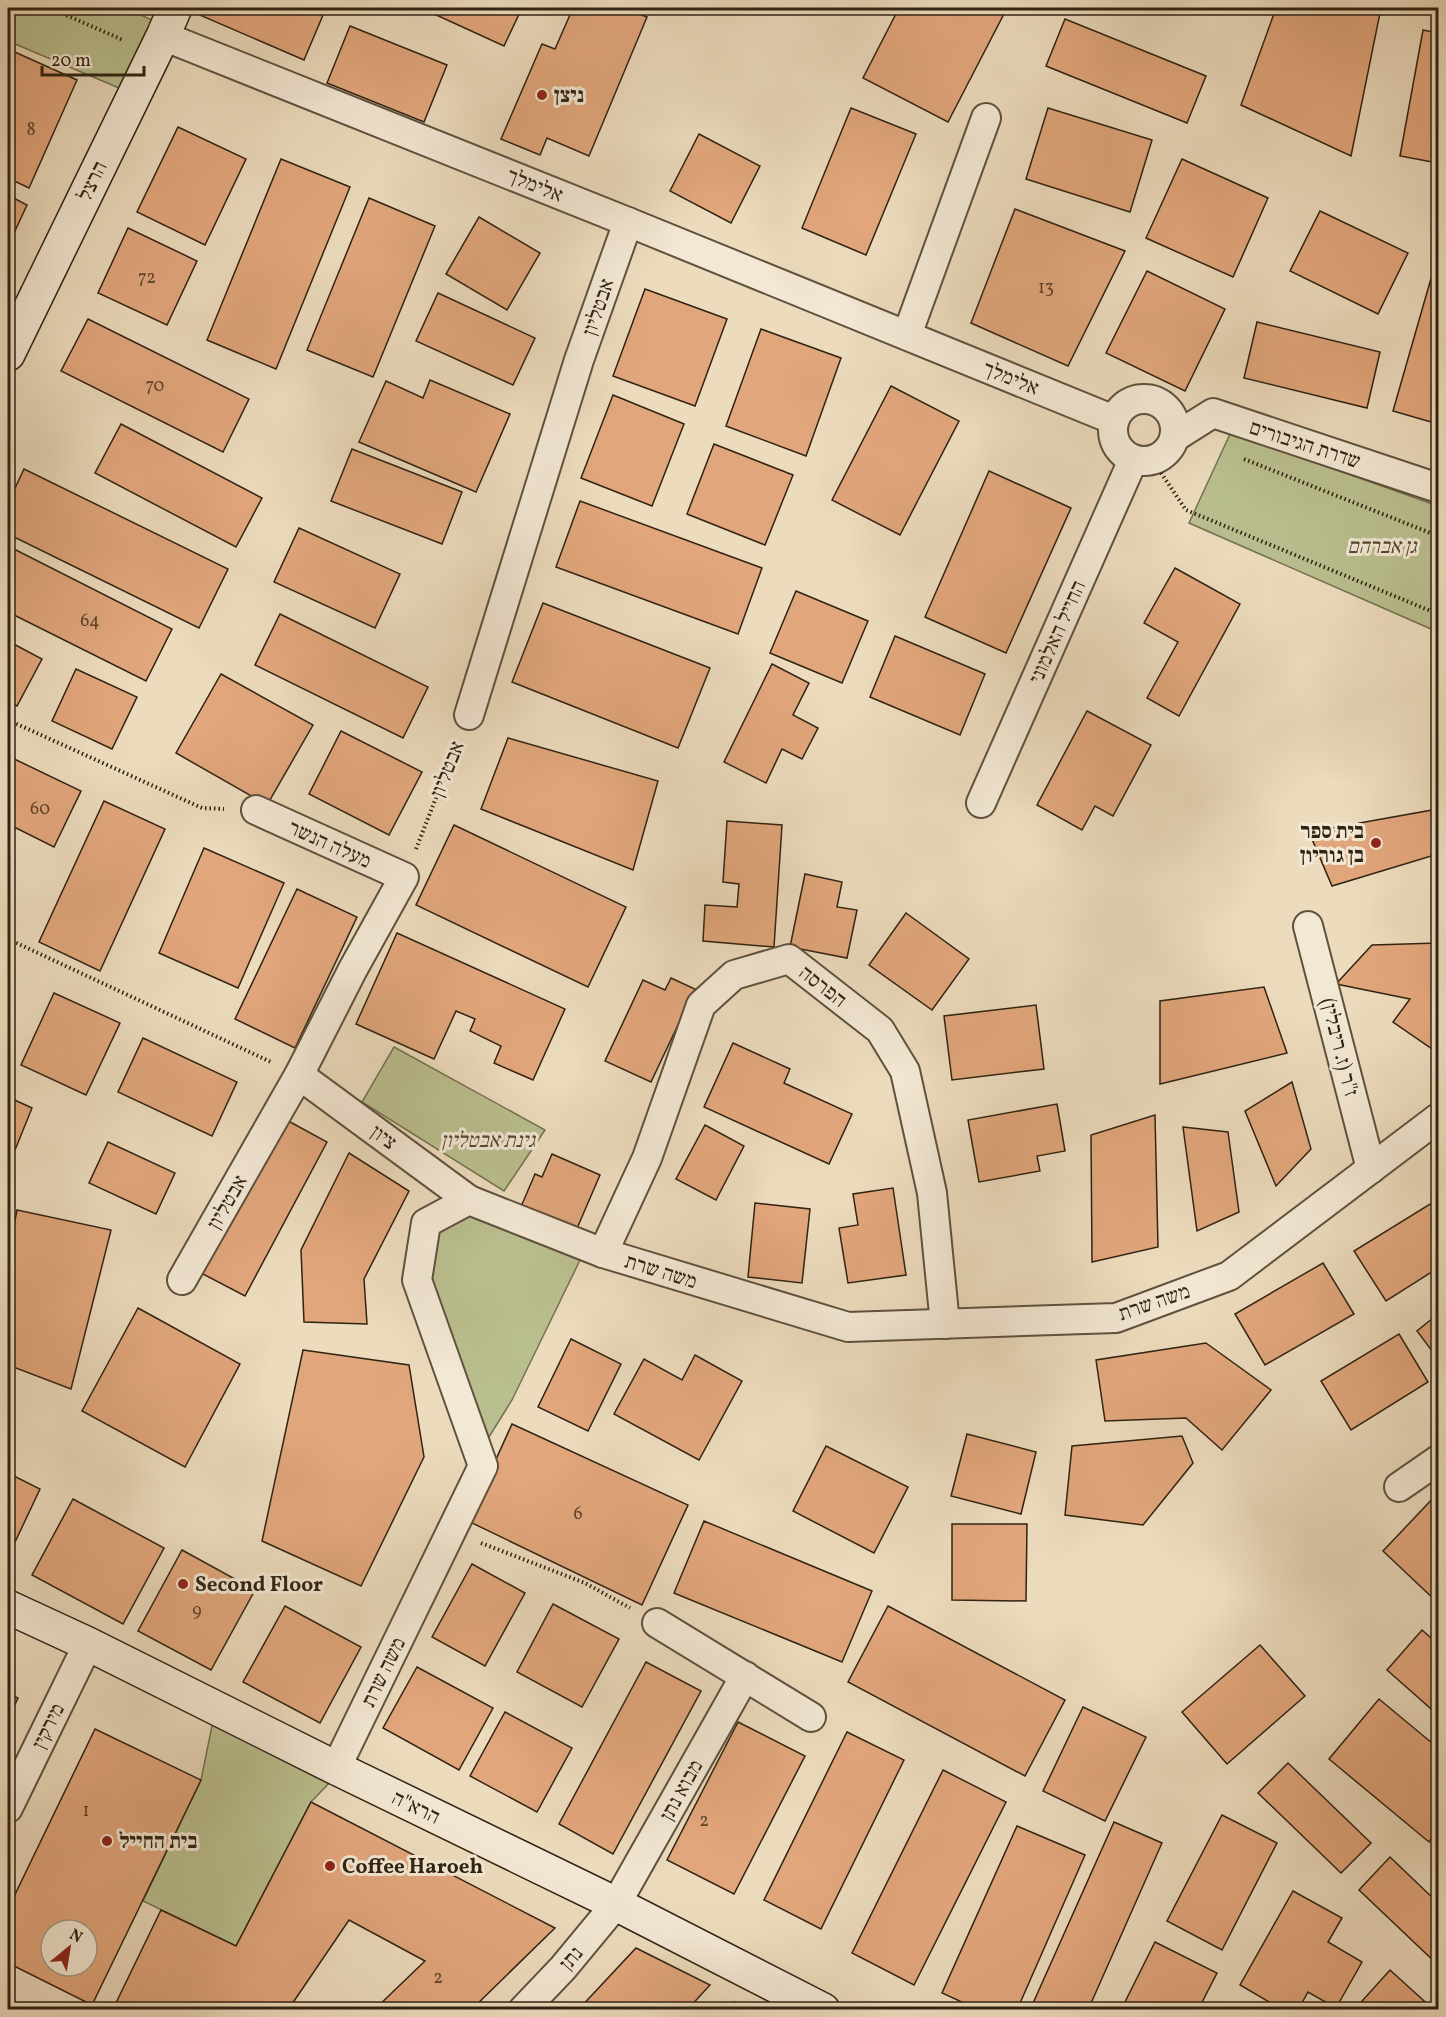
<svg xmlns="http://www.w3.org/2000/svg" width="1446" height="2017" viewBox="0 0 1446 2017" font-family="Vollkorn,'Frank Ruhl Libre',serif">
	<rect width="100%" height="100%" fill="#ecdbbd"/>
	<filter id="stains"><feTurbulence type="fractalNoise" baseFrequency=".00333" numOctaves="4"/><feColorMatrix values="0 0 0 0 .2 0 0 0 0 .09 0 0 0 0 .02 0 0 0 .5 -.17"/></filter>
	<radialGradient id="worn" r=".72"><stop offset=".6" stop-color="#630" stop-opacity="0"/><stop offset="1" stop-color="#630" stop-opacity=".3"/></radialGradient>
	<g fill="#babf8f" stroke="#747151" stroke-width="1.5">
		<polygon points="8,8 125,8 152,20 119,88 8,41"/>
		<polygon points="1231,432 1438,506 1438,632 1189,523"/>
		<polygon points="394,1047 545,1130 504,1191 362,1102"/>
		<polygon points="473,1210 583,1254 512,1400 484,1445 441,1315 429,1264 437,1229"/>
		<polygon points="213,1721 334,1778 311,1802 236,1946 143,1901 201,1780"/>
	</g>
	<g fill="#e2a67c" stroke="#2f2313" stroke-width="1.5" fill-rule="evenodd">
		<polygon points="198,8 326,8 304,60 195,13"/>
		<polygon points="421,8 522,8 504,46"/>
		<polygon points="573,8 630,8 629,10 647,17 589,156 547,138 540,155 501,139 542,44 555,49"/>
		<polygon points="899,8 1007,8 948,122 863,78"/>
		<polygon points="1276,8 1381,8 1351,156 1241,105"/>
		<polygon points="1065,19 1206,76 1187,123 1046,66"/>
		<polygon points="350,26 447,65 424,122 327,83"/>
		<polygon points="1423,30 1438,33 1438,163 1400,156"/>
		<polygon points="8,49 77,80 29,188 8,178"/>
		<polygon points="851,108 916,134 866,255 802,228"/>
		<polygon points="1048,108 1152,140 1130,212 1026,179"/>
		<polygon points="178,127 246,159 205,245 137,212"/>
		<polygon points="699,134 760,166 731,223 670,191"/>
		<polygon points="281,159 350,187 276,369 207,340"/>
		<polygon points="1182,159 1268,198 1233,277 1146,238"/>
		<polygon points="8,195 27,205 8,246"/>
		<polygon points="369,198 435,226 373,377 307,350"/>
		<polygon points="1015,209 1125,251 1068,366 971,323"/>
		<polygon points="1320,211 1408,253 1378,314 1290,271"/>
		<polygon points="479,217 540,253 507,310 446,274"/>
		<polygon points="128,228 197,261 167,325 98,293"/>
		<polygon points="1147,271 1225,309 1185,391 1106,353"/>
		<polygon points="1432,275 1438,277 1438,424 1393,411"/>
		<polygon points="645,289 727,319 695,406 613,376"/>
		<polygon points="438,293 535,338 513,385 416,341"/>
		<polygon points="88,319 249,399 223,452 61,371"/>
		<polygon points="1257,322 1380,352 1367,408 1244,378"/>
		<polygon points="761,329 841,358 806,456 726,426"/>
		<polygon points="430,380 510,414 476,492 359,442 386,381 423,398"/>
		<polygon points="891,386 959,421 900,535 832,500"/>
		<polygon points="613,395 684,424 652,506 581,478"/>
		<polygon points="121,424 262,498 236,547 95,473"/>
		<polygon points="714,444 793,475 765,545 687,514"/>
		<polygon points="352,449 462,492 442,544 331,501"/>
		<polygon points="24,469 228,569 199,628 8,534 8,503"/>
		<polygon points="989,471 1071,508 1006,653 925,617"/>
		<polygon points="580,501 762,568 738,634 556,567"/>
		<polygon points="299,528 400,574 375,628 274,582"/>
		<polygon points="8,546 172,629 146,681 8,612"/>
		<polygon points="1175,568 1240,604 1179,716 1147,698 1178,642 1144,623"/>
		<polygon points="796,591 868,621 842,683 770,653"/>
		<polygon points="543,603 710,668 678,748 512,682"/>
		<polygon points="280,614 428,687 403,738 255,665"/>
		<polygon points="895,636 985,674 960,735 870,697"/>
		<polygon points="8,641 42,659 17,706 8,701"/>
		<polygon points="772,664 809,683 793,715 818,728 802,759 782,749 766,783 724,762"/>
		<polygon points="76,669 137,697 112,749 52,721"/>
		<polygon points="221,674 313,725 267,805 176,753"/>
		<polygon points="1087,711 1151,745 1113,816 1095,806 1082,830 1037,805"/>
		<polygon points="341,731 422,772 389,835 309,794"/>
		<polygon points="508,738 658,781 633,870 481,809"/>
		<polygon points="8,756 81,791 54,847 8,824"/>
		<polygon points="104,801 165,829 100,971 39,942"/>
		<polygon points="1438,809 1438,854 1332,886 1309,832"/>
		<polygon points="727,821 782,825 774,947 703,941 705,905 737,907 739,884 723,882"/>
		<polygon points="454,825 626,907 588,987 416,905"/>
		<polygon points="204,848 284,883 238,988 159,953"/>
		<polygon points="8,861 15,864 8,880"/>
		<polygon points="805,874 842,882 837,907 857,910 847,958 790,947"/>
		<polygon points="297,889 357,917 295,1048 235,1019"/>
		<polygon points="906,913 969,959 932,1010 869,965"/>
		<polygon points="397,933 565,1009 533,1080 494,1063 501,1046 470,1031 475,1019 456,1011 434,1059 356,1024"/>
		<polygon points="1438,943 1438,1053 1393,1022 1410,999 1336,984 1372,945"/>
		<polygon points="671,978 695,989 651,1082 605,1061 643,980 665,990"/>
		<polygon points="1264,987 1287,1053 1160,1084 1160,1001"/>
		<polygon points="54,993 120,1023 86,1095 21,1065"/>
		<polygon points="1036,1005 1044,1069 952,1080 944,1016"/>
		<polygon points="143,1038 237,1082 212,1136 118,1092"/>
		<polygon points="733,1043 790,1069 784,1083 852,1114 829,1164 704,1107"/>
		<polygon points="1292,1082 1311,1149 1276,1186 1245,1111"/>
		<polygon points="8,1097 32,1108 15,1150 8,1147"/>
		<polygon points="1057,1104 1065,1151 1037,1156 1040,1171 979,1182 968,1120"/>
		<polygon points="1155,1115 1158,1247 1092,1262 1091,1135"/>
		<polygon points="281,1117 327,1142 245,1296 199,1272"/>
		<polygon points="705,1125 744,1146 716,1200 676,1179"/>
		<polygon points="1183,1127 1228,1132 1239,1212 1197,1231"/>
		<polygon points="108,1142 175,1173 156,1214 89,1183"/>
		<polygon points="349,1153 409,1191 364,1279 367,1324 304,1322 301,1250"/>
		<polygon points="552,1154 600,1175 575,1233 520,1209 535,1174 542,1177"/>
		<polygon points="893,1188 906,1275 848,1283 839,1228 858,1225 853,1194"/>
		<polygon points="1435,1201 1438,1206 1438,1268 1386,1301 1354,1251"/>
		<polygon points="755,1203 810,1209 802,1283 748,1277"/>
		<polygon points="17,1210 111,1230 71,1389 8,1365 8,1256"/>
		<polygon points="1323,1263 1354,1314 1265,1365 1235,1314"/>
		<polygon points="138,1308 240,1364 185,1467 82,1411"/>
		<polygon points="1438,1314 1438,1359 1417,1331"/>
		<polygon points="1399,1334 1428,1382 1351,1430 1321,1381"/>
		<polygon points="571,1339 621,1364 588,1431 538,1407"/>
		<polygon points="1206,1343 1271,1390 1222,1450 1186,1418 1105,1421 1096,1360"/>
		<polygon points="303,1350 409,1365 424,1457 361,1586 262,1541"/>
		<polygon points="695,1355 742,1381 699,1460 614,1414 644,1359 682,1380"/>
		<polygon points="512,1424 688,1505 642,1605 468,1521"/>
		<polygon points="967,1434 1036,1452 1021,1514 951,1496"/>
		<polygon points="1182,1436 1193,1463 1143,1525 1065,1515 1072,1446"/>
		<polygon points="826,1446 908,1487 874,1553 793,1511"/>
		<polygon points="8,1473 40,1489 8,1557"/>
		<polygon points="1438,1493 1438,1603 1383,1551"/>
		<polygon points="73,1499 164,1548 123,1624 32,1575"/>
		<polygon points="704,1521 872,1591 842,1662 674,1593"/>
		<polygon points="952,1524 1027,1524 1026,1601 952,1600"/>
		<polygon points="182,1550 255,1590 211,1670 138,1631"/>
		<polygon points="472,1564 525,1593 485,1666 432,1637"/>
		<polygon points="553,1604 619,1639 582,1707 517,1672"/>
		<polygon points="285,1606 361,1647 320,1723 243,1682"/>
		<polygon points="888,1606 1065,1700 1025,1776 848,1682"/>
		<polygon points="1422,1630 1438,1644 1438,1715 1387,1670"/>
		<polygon points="1260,1645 1305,1696 1227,1764 1182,1712"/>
		<polygon points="646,1662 701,1691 613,1854 559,1824"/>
		<polygon points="417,1667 493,1708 459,1770 383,1728"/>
		<polygon points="8,1693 18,1698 8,1719"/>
		<polygon points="1379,1699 1438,1748 1438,1830 1429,1842 1329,1759"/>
		<polygon points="1083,1707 1146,1737 1105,1821 1043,1791"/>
		<polygon points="505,1712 572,1748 537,1812 470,1776"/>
		<polygon points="738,1722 805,1756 734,1894 667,1860"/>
		<path d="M 95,1729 L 201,1780 L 92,2005 L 8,1963 L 8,1909 ZM 51,1930 L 87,1930 L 87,1966 L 51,1966 Z"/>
		<polygon points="847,1732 904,1760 821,1929 764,1900"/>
		<polygon points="1288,1763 1371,1843 1341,1873 1258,1793"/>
		<polygon points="943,1770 1006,1802 914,1985 852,1953"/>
		<polygon points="311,1802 555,1928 471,2010 374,2010 425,1961 349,1920 288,2010 123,2010 115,2005 161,1910 236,1946"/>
		<polygon points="1222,1815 1277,1843 1222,1950 1167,1921"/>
		<polygon points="1114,1822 1162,1843 1088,2010 1030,2010"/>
		<polygon points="1017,1826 1085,1855 1017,2010 979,2010 942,1993"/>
		<polygon points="1390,1857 1438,1903 1438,1965 1359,1890"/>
		<polygon points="1293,1891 1342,1918 1328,1942 1362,1962 1336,2008 1308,1992 1298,2010 1283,2010 1240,1985"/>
		<polygon points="1155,1942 1217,1973 1198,2010 1121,2010"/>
		<polygon points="636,1948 710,1985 687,2010 578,2010"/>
		<polygon points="1390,1970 1434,2010 1354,2010"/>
		<polygon points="734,2002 750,2010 727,2010"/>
	</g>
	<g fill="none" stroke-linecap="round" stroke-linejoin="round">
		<defs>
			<g id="street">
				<polyline points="163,36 628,222 1114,420"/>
				<polyline points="907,335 986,118"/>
				<circle cx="1144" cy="430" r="31"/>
				<polyline points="1175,437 1213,413 1438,488"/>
				<polyline points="469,715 579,360 628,222"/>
				<polyline points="981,803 1133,460"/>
				<polyline points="1308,926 1371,1169"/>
				<polyline points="299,1075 469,1200"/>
				<polyline points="603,1253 647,1158 701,1005 734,975 789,959 880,1030 905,1071 932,1193 945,1324"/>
				<polyline points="182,1280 299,1075 353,969 404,877 256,810"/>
				<polyline points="1399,1487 1438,1460"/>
				<polyline points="657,1623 811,1717"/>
				<polyline points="336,1768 483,1466 417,1280 426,1223 469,1200 603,1253 848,1327 1116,1318 1229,1276 1438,1118"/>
				<polyline points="8,1808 88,1644"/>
				<polyline points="523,2010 563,1968 616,1904 745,1676"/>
			</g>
			<g id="secondary">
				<polyline points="8,354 163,36 175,8"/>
				<polyline points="8,1607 88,1644 336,1768 616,1904 823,2010"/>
			</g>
		</defs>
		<use href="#street" stroke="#5e513e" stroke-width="32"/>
		<use href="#secondary" stroke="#2f2313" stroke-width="36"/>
		<g stroke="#2f2313" stroke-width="4" stroke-dasharray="1.5 3" stroke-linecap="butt">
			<polyline points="50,8 123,40"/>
			<polyline points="1244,459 1438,536"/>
			<polyline points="1161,473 1186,510 1438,614"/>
			<polyline points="8,720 202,808 224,809"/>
			<polyline points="416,849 457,744"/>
			<polyline points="8,939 271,1062"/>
			<polyline points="481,1543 585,1583 630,1608"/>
		</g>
		<use href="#street" stroke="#f3e8d4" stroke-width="28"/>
		<use href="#secondary" stroke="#f3e8d4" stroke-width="33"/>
	</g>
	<g fill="#8f2418" stroke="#f3e8d4" stroke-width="2">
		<circle cx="542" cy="95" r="6"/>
		<circle cx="1376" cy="843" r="6"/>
		<circle cx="183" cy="1584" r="6"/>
		<circle cx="107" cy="1841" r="6"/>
		<circle cx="330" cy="1866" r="6"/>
	</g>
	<g text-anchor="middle" stroke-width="6" stroke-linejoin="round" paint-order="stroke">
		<g font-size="18" fill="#5c442d">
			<text x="31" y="135">8</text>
			<text x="147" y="283">72</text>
			<text x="1046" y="293">13</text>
			<text x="155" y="391">70</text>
			<text x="90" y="626">64</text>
			<text x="40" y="814">60</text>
			<text x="578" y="1519">6</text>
			<text x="197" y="1616">9</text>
			<text x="86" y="1816">1</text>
			<text x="704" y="1826">2</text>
			<text x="438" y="1983">2</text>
		</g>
		<g font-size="21" font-weight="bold" fill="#2f2313" stroke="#f3e8d4" text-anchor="start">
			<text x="554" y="102">ניצן</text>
			<text x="1364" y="838" text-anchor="end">בית ספר<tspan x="1364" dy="24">בן גוריון</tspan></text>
			<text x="195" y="1591">Second Floor</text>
			<text x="119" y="1848">בית החייל</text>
			<text x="342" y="1873">Coffee Haroeh</text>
		</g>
		<g font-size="21" fill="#2f2313" stroke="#f3e8d4">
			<text transform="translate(92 181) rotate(-64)" y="7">הרצל</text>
			<text transform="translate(535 185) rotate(22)" y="7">אלימלך</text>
			<text transform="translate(598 307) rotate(-71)" y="7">אבטליון</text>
			<text transform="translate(1011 378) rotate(22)" y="7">אלימלך</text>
			<text transform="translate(1305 444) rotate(18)" y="7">שדרת הגיבורים</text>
			<text transform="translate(1057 632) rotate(-66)" y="7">החייל האלמוני</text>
			<text transform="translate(447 769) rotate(-68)" y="7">אבטליון</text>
			<text transform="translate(330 844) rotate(24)" y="7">מעלה הנשר</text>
			<text transform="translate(823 986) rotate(38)" y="7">הפרסה</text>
			<text transform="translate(1340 1047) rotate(76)" y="7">ז"ר (ז. ריבלין)</text>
			<text transform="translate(384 1137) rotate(36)" y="7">ציון</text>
			<text transform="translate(227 1202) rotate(-60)" y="7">אבטליון</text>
			<text transform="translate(661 1271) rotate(17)" y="7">משה שרת</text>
			<text transform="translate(1154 1302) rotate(-19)" y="7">משה שרת</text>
			<text transform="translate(383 1672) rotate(-64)" y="7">משה שרת</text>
			<text transform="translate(48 1726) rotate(-64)" y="7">מירקין</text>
			<text transform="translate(681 1790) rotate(-61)" y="7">מבוא נתן</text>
			<text transform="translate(416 1807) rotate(26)" y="7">הרא"ה</text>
			<text transform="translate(571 1958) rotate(-49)" y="7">נתן</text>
		</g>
		<g font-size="21" font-style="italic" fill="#524a32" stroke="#f3e8d4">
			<text x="1382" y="553">גן אברהם</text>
			<text x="488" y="1147">גינת אבטליון</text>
		</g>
	</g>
	<rect width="1446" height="2017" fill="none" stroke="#ecdbbd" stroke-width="30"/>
	<rect x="9" y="9" width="1428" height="1999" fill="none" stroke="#2f2313" stroke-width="3"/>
	<rect x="15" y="15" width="1416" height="1987" fill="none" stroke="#2f2313" stroke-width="1.5"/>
	<g transform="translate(69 1948) rotate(30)"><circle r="28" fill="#f3e8d4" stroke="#a59987" stroke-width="1.5"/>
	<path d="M0-4.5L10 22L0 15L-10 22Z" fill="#8f2418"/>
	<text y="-9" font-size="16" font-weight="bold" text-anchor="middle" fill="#2f2313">N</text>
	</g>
	<path d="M42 66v9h102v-9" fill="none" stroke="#2f2313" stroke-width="3"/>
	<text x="51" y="66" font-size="18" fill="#2f2313" stroke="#f3e8d4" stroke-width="4.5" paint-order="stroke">20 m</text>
	<rect width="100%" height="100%" filter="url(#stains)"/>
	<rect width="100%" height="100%" fill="url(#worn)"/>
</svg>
